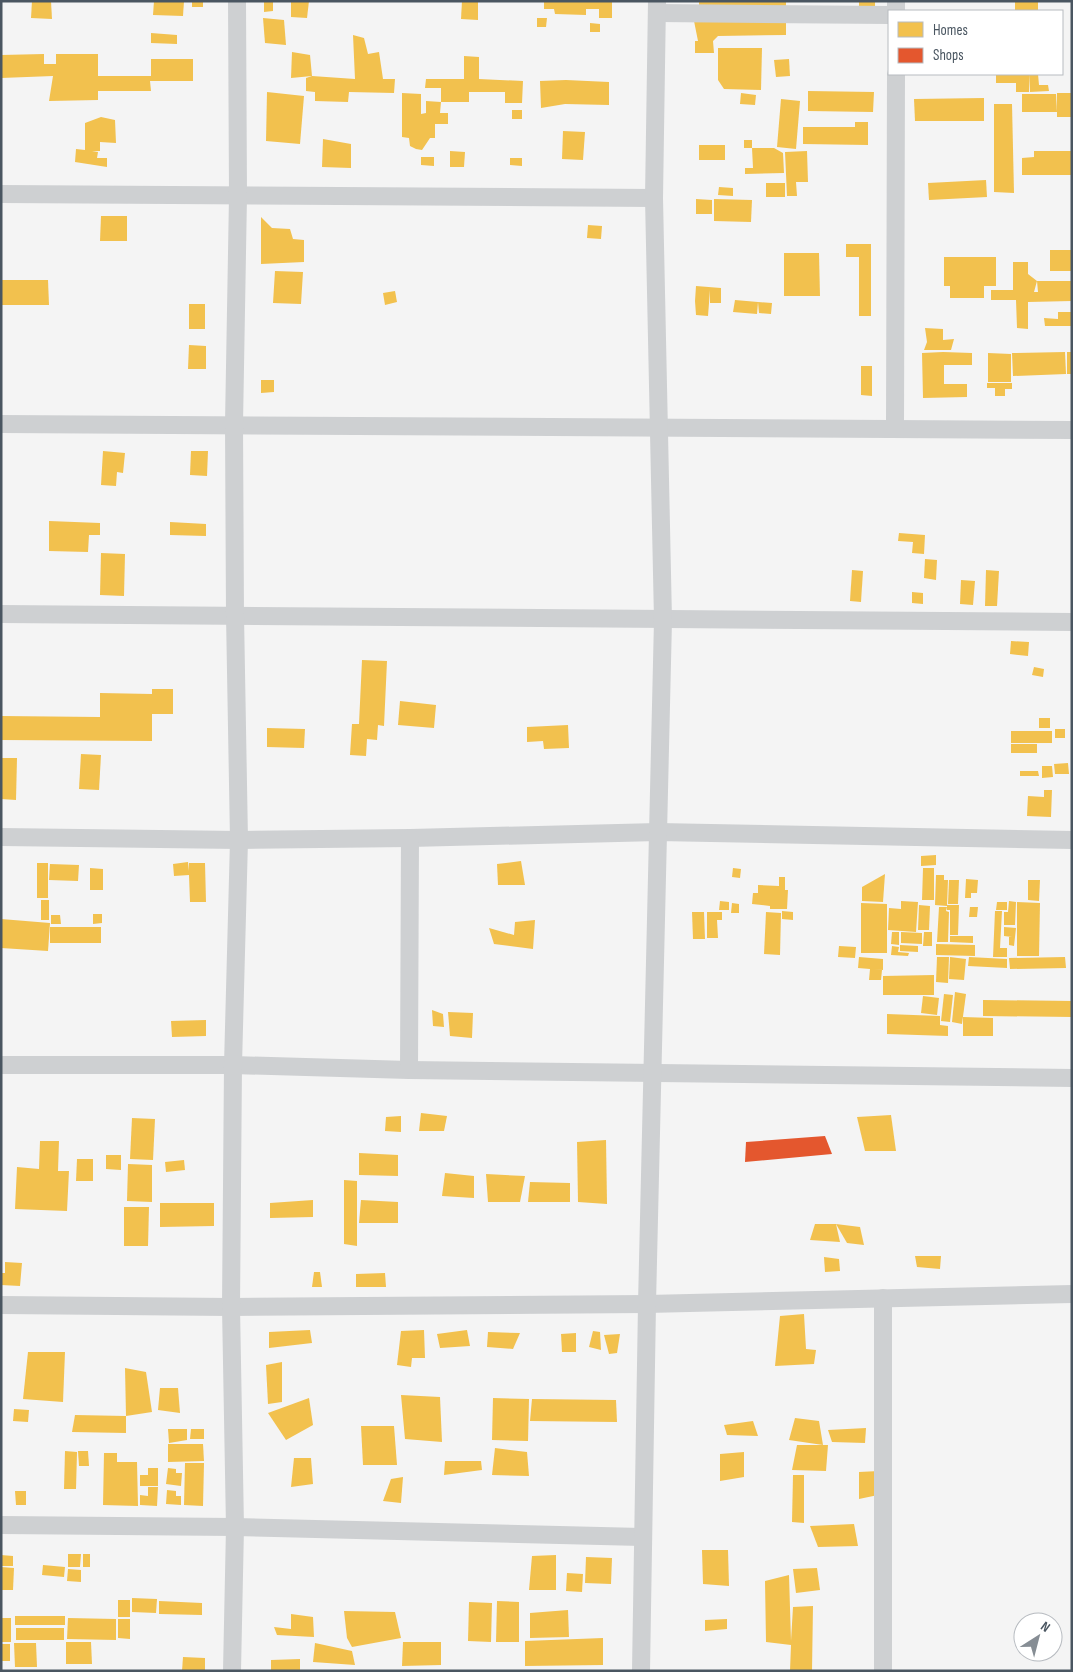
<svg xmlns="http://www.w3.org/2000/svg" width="1073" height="1672" viewBox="0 0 1073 1672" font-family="'Sofia Sans Condensed',sans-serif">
	<rect width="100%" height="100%" fill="#f4f4f4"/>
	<g fill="#f2c14e">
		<polygon points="32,1 51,1 52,19 31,18"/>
		<polygon points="154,1 184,1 183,16 153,15"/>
		<rect x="192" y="1" width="11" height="6"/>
		<polygon points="264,1 273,1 273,11 264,12"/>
		<polygon points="291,1 309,1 307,18 291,17"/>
		<polygon points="462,1 478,1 478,20 461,19"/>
		<polygon points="544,1 612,1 612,18 599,18 599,9 586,9 586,15 555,14 554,9 544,9"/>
		<polygon points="699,1 786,1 786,35 718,36 713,41 714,53 695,53 695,41 698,41 693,16 699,13"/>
		<polygon points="875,1 875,12 859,13 859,2"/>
		<rect x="1015" y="1" width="23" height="10"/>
		<polygon points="263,18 284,20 286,45 265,43"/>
		<polygon points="537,18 547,18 546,27 537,27"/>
		<polygon points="590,23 600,24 600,32 590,32"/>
		<polygon points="151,33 177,35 177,44 151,43"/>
		<polygon points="353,35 364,38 368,54 379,52 383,79 395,79 394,93 349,92 348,102 315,101 315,92 306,91 306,78 312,76 355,79"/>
		<polygon points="718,48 762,48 761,90 724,89 718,80"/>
		<polygon points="292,52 310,55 312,76 291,78"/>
		<polygon points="44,54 44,64 56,64 56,54 98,54 98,76 151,76 151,59 193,59 193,81 150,81 151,91 98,91 98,100 49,101 53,76 1,78 1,55"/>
		<polygon points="464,56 479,57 479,79 523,81 522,103 505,103 505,92 469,92 469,102 441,102 441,88 425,88 426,79 464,79"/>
		<polygon points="789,59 790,76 776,77 774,60"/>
		<polygon points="996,74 1029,74 1029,92 1016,92 1016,83 996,83"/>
		<polygon points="1029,74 1038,74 1039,85 1048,85 1049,91 1030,92"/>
		<polygon points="566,80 609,82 609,105 565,104 541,108 540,81"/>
		<polygon points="808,91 874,92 873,112 808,111"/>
		<polygon points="267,92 304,96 300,144 266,141"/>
		<polygon points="402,93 421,94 421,114 426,113 426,101 441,102 440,113 448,113 448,124 435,124 435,138 430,138 422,150 416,149 410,146 409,138 402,137"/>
		<polygon points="741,93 756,95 755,105 740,104"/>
		<rect x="1057" y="93" width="15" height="24"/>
		<polygon points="1022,94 1056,94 1057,112 1022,112"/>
		<polygon points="984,98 984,121 915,121 914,99"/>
		<polygon points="781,99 800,101 796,149 777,147"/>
		<polygon points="994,104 1012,104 1014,193 994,192"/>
		<rect x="512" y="110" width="10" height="9"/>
		<polygon points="101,117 115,120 116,143 100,142 100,151 92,151 98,152 97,158 107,158 107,167 75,162 76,149 85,150 85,123"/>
		<polygon points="855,122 868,122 868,145 803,144 803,127 855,127"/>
		<polygon points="563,131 585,132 583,160 562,159"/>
		<polygon points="323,139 351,144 351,168 322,167"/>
		<rect x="744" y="140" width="8" height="8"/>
		<rect x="699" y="145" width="26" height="15"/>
		<polygon points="752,148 774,148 783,153 784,173 745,174 745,168 753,168"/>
		<polygon points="450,151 465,152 464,167 450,167"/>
		<polygon points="807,151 808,182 796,182 797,196 787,196 785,152"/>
		<polygon points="1034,151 1072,151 1072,175 1022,175 1022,158 1034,157"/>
		<polygon points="421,157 434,157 434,166 421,165"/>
		<polygon points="510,158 522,158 522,166 510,165"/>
		<polygon points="986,180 987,197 929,200 928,183"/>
		<rect x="766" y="183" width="19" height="14"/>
		<polygon points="719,187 733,188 733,196 718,195"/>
		<polygon points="696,199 712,200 712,214 696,214"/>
		<polygon points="714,199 752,200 751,222 714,221"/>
		<polygon points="101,216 127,216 127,241 100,241"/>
		<polygon points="261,217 272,228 290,229 293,239 304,240 304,262 261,264"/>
		<polygon points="588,225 602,226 601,239 587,238"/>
		<polygon points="846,244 871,244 871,316 859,316 859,257 846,257"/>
		<rect x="1050" y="250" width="22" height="21"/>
		<polygon points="784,253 819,253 820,296 784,296"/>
		<polygon points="944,257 996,257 996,286 984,286 984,298 950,298 950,286 944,286"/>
		<polygon points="1013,262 1028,262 1028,274 1037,281 1034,292 1038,292 1037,281 1072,281 1072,301 1028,302 1028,329 1017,328 1016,300 991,300 991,290 1013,290"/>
		<polygon points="275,271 303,272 301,304 273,303"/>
		<polygon points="1,280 48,280 49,305 1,305"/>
		<polygon points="696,286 721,288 721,303 710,303 710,290 708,316 696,315 695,301"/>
		<polygon points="395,291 397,302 385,305 383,293"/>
		<polygon points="735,300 758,302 757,314 733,312"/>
		<polygon points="758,302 772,303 771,314 759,313"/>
		<rect x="189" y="304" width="16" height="25"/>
		<polygon points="1058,312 1072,312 1072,326 1045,326 1044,318 1058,319"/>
		<polygon points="925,328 943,329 943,340 954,339 951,350 924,350 927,342"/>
		<polygon points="189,345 206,346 206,369 188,369"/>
		<polygon points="943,352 972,353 972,365 944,365 944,384 967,384 967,397 923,398 922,353"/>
		<polygon points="1065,352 1066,374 1013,376 1012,353"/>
		<rect x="1067" y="352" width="5" height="22"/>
		<polygon points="988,353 1011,354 1011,382 988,382"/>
		<polygon points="861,366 872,366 872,396 861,395"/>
		<polygon points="261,380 274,380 274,392 261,393"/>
		<polygon points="987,383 1012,383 1012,389 1005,389 1005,396 995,396 995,388 987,388"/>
		<polygon points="103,451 125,453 123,473 117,472 116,486 101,485"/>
		<polygon points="191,451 208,451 207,476 190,475"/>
		<polygon points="49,521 100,523 100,535 89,535 88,552 49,551"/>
		<polygon points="170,522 206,524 206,536 170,535"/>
		<polygon points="899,533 925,535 924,554 912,553 913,542 898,541"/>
		<polygon points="101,553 125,554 124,596 100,595"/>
		<polygon points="925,559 937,560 936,580 924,578"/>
		<polygon points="852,570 863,571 861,602 850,601"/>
		<polygon points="986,570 999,571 997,606 985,606"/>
		<polygon points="961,580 975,581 973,605 960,604"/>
		<polygon points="912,592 923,593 923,604 912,603"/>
		<polygon points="1011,641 1029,642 1028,656 1010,654"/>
		<polygon points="362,660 387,661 384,726 378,725 377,740 367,739 366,756 350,755 352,724 359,724"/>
		<polygon points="1034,667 1044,669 1043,677 1032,675"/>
		<polygon points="152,689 173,689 173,714 152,714 152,741 1,740 1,716 100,717 100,693 152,694"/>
		<polygon points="400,701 436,705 434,728 398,725"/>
		<rect x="1039" y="718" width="11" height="10"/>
		<polygon points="568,725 569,748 544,749 543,741 527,742 527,727"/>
		<polygon points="267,728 305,729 304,748 267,747"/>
		<rect x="1055" y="729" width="10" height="9"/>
		<rect x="1011" y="731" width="41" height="12"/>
		<rect x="1011" y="744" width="26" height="9"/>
		<polygon points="81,754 101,755 99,790 79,789"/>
		<polygon points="1,758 17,758 16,800 1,799"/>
		<polygon points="1068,763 1069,774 1055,774 1054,764"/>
		<polygon points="1042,766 1052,766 1053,777 1042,778"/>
		<polygon points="1020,771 1038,771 1039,776 1020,776"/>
		<polygon points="1044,790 1052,790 1051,817 1027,816 1028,796 1044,797"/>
		<polygon points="936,855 936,865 921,866 921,856"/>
		<polygon points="521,861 525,885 498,885 497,864"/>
		<polygon points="188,862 189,871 189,863 205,863 206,902 190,902 189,875 174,876 173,864"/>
		<rect x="37" y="863" width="11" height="35"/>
		<polygon points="50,864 79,865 78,881 49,880"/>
		<polygon points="90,868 103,869 103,890 90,890"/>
		<polygon points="733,868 741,869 740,878 732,877"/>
		<polygon points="923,868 934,868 934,900 922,900"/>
		<polygon points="885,874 883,902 862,901 862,887"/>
		<polygon points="936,875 944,875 944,880 948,880 947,906 935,905"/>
		<polygon points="779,877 785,877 785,890 788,890 787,909 770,909 770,906 752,904 753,893 758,893 758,885 779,886"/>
		<polygon points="966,879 978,880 977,893 971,893 971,898 965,898"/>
		<polygon points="949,880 959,880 958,904 948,904"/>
		<polygon points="1028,880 1040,880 1039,901 1028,900"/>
		<rect x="41" y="900" width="8" height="20"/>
		<polygon points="720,901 729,902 729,910 719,910"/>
		<polygon points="901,901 918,902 916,932 888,930 889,908 901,909"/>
		<polygon points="1009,901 1016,902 1015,925 1004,925 1004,912 1008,912"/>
		<polygon points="997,902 1007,902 1007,910 996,910"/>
		<polygon points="1017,902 1040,903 1039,956 1017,956"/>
		<polygon points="732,903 739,904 739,913 731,913"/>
		<polygon points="861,903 887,904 887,953 861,953"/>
		<polygon points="919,905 930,906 929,930 918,930"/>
		<polygon points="947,905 959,905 958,935 950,935 950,910 947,910"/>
		<polygon points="939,907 947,907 946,911 949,912 948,942 937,942"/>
		<polygon points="970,907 978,907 977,917 969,917"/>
		<polygon points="782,911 793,912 793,920 782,919"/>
		<polygon points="995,911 1002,911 1000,948 1007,948 1007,957 993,957"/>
		<polygon points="692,912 704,912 705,939 693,939"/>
		<polygon points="707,912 722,912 722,920 717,920 718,938 707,938"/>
		<polygon points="766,912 781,913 780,955 764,954"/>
		<polygon points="93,914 102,914 102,923 93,924"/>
		<polygon points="51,915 60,915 61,924 51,924"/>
		<polygon points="1,919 50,923 48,951 1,948"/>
		<polygon points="535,920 533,949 494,944 489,928 514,935 515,922"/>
		<rect x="50" y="927" width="51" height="16"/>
		<polygon points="1004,927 1016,928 1014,946 1009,945 1009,937 1012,937 1004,936"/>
		<polygon points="892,932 899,932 899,945 891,944"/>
		<polygon points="901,932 922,933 922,944 901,943"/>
		<polygon points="924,932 932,932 932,946 923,946"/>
		<polygon points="950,936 973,936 973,943 950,942"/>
		<polygon points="936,944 975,945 975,956 936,955"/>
		<polygon points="900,945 918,946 918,952 900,951"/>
		<polygon points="839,946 856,947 855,958 838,957"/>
		<polygon points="892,946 899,947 898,952 909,953 908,956 891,955"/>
		<polygon points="859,957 883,959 883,970 873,969 882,970 881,980 869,980 870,969 858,968"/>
		<polygon points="937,957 949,957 948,983 936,982"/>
		<polygon points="950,957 966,959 964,980 949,979"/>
		<polygon points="969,957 1007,959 1007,968 968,966"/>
		<polygon points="1065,957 1066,968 1010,969 1009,958"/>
		<polygon points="934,975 934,995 883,995 883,976"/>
		<polygon points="955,992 966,994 962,1024 952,1022"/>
		<polygon points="944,994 953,995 950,1022 941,1021"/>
		<polygon points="923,996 939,998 937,1015 921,1013"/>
		<polygon points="983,1000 1072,1001 1072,1017 983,1016"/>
		<polygon points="432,1010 443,1014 444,1027 433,1026"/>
		<polygon points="448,1012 473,1013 472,1038 450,1036"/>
		<polygon points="887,1014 940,1016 940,1025 948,1026 948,1036 887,1034"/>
		<polygon points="963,1017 993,1018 993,1036 963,1036"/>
		<polygon points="206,1020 206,1036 172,1037 171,1021"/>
		<polygon points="421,1113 447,1116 444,1131 419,1131"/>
		<polygon points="891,1115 896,1151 865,1151 857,1117"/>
		<polygon points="401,1116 401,1132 385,1131 386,1117"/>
		<polygon points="132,1118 155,1119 153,1160 130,1159"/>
		<polygon points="606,1140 607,1204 578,1202 577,1142"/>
		<polygon points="40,1141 59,1141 58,1171 69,1171 67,1211 15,1209 17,1167 39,1169"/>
		<polygon points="359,1153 398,1155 398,1176 359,1175"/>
		<polygon points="106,1155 121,1155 121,1170 106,1169"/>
		<polygon points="77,1159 93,1159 93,1181 76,1181"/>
		<polygon points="184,1160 185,1170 166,1172 165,1162"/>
		<polygon points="128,1164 152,1165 152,1202 127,1201"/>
		<polygon points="445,1173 474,1176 474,1198 442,1196"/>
		<polygon points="486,1174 525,1176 520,1202 488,1202"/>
		<polygon points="344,1180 357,1181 357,1246 344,1244"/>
		<polygon points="530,1182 570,1183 570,1202 528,1202"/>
		<polygon points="313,1200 313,1217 270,1218 270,1203"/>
		<polygon points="361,1200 398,1202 398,1223 359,1223"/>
		<polygon points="160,1203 214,1203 214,1226 160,1227"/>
		<polygon points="124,1207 149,1207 148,1246 124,1246"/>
		<polygon points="815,1224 836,1224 840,1242 810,1240"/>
		<polygon points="836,1224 860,1227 864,1245 847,1243"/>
		<polygon points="915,1256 941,1256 940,1269 917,1267"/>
		<polygon points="824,1257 839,1259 840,1271 825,1272"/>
		<polygon points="5,1262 22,1263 20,1286 1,1285 1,1273 5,1273"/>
		<polygon points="314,1272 320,1272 322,1287 312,1287"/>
		<polygon points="385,1273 386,1287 356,1287 356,1274"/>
		<polygon points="804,1314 806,1349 816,1350 814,1364 775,1366 780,1316"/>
		<polygon points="310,1330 312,1343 269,1348 269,1332"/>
		<polygon points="424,1330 425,1358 412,1358 411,1367 397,1365 401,1331"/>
		<polygon points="467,1330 470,1346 440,1348 437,1334"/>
		<polygon points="593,1331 600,1332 601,1350 589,1347"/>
		<polygon points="488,1332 520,1333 513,1349 487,1347"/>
		<polygon points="576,1333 576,1352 562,1352 561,1334"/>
		<polygon points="620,1334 617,1353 609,1354 604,1335"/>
		<polygon points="28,1352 65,1352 63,1402 23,1399"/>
		<polygon points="282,1362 282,1402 268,1404 266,1365"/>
		<polygon points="125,1368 146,1372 152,1412 126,1416"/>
		<polygon points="160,1388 178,1388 180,1413 158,1410"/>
		<polygon points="401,1395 440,1397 442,1442 405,1439"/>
		<polygon points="309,1398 313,1425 286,1440 268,1413"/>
		<polygon points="493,1398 529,1399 528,1441 492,1440"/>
		<polygon points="532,1399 616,1400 617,1422 530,1421"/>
		<polygon points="14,1409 29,1410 28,1422 13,1421"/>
		<polygon points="75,1415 126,1416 126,1433 72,1432"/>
		<polygon points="795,1418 819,1421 823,1445 828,1445 826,1471 792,1470 797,1445 823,1445 789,1440"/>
		<polygon points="753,1421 758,1436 727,1435 724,1425"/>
		<polygon points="361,1426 394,1426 397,1465 363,1465"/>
		<polygon points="866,1428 865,1443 832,1442 828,1430"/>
		<polygon points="168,1429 187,1429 187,1440 169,1443"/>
		<polygon points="191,1429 204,1429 204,1439 190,1439"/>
		<polygon points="168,1444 203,1444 204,1461 168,1462"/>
		<polygon points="495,1448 527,1452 529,1476 492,1475"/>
		<polygon points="65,1451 77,1452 76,1489 64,1489"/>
		<polygon points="78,1451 88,1451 89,1466 79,1466"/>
		<polygon points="744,1452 744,1477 720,1481 720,1454"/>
		<polygon points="104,1453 117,1453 117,1462 137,1462 138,1506 103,1505"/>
		<polygon points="294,1458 311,1458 313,1484 291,1487"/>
		<polygon points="445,1461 481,1461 482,1470 444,1475"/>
		<polygon points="185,1463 204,1463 203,1506 184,1505"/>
		<polygon points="148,1468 158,1468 158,1486 140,1486 140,1475 148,1475"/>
		<polygon points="168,1468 176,1469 176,1473 182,1473 181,1486 166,1484"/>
		<polygon points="879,1471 878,1495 859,1499 859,1472"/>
		<polygon points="793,1475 804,1475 804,1523 792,1522"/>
		<polygon points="403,1477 401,1503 383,1501 391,1479"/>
		<polygon points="148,1487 158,1487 157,1506 140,1505 140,1495 148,1496"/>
		<polygon points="167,1490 176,1491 176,1496 181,1496 181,1505 166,1504"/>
		<polygon points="15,1491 26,1491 26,1505 16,1505"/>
		<polygon points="854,1524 858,1546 818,1547 810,1526"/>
		<polygon points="702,1550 728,1550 729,1586 703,1584"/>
		<polygon points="68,1554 81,1554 80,1567 68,1567"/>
		<rect x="83" y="1554" width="7" height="13"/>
		<polygon points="1,1555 13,1556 13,1566 1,1566"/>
		<polygon points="556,1555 556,1590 529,1590 532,1556"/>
		<polygon points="586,1557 612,1558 611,1584 585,1583"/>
		<polygon points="43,1565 65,1567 64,1577 42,1575"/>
		<polygon points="1,1567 14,1568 13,1590 1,1590"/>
		<polygon points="817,1568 820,1590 796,1593 793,1569"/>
		<polygon points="68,1569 81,1570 81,1582 67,1581"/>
		<polygon points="567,1573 583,1574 582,1592 566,1591"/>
		<polygon points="789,1575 791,1641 793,1607 813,1606 812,1671 790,1671 791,1645 766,1642 765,1581"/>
		<polygon points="132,1598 157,1599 156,1613 132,1612"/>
		<rect x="118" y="1600" width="12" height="17"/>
		<polygon points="159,1601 202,1603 202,1615 159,1614"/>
		<polygon points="497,1601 519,1602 519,1642 496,1642"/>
		<polygon points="469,1602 492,1603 491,1642 468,1641"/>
		<polygon points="568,1610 569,1637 530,1638 530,1613"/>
		<polygon points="344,1611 395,1612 401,1638 352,1647 347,1638"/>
		<polygon points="291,1614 313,1617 314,1637 277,1635 274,1627 291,1629"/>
		<rect x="15" y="1616" width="50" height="9"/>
		<rect x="1" y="1618" width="10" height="24"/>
		<polygon points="68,1618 116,1619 116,1640 67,1639"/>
		<polygon points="118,1619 130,1619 130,1639 118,1638"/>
		<polygon points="727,1619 727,1629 705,1631 705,1620"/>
		<rect x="16" y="1628" width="48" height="12"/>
		<polygon points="603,1638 603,1665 525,1666 525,1641"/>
		<polygon points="66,1642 91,1642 92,1664 66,1664"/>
		<polygon points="403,1642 441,1642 441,1665 402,1666"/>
		<polygon points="14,1643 36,1643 37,1667 15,1667"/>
		<polygon points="315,1643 352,1651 355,1665 313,1662"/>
		<rect x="1" y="1644" width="9" height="17"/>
		<polygon points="183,1657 205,1658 205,1671 182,1671"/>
		<polygon points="300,1659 300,1671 271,1671 271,1660"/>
	</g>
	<polygon fill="#e4572e" points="825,1136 832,1154 745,1162 746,1142"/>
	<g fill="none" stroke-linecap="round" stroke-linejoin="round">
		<g stroke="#ced0d2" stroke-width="18">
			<polyline points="896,11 896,1"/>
			<polyline points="657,13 889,15"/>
			<polyline points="1,194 654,198"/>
			<polyline points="1,424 1072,430"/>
			<polyline points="895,428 896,74"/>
			<polyline points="1,614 1072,622"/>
			<polyline points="1,837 239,840 410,838 658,832 1072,840"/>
			<polyline points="1,1065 233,1065 409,1070 1072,1078"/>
			<polyline points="409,1070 410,838"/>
			<polyline points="1,1305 231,1307 647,1304 1072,1294"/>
			<polyline points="1,1525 235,1527 642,1537"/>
			<polyline points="232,1671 235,1527 231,1307 233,1065 239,840 235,615 234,424 238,196 237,1"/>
			<polyline points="641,1671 647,1304 663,620 654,198 657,1"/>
			<polyline points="883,1671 883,1298"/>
		</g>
	</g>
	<rect width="1073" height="1672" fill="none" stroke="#4a5661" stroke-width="5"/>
	<rect x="888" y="10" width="175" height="65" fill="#ffffff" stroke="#b7bbc0"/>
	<rect x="898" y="22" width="25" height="15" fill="#f2c14e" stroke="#b7bbc0"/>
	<text x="933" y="35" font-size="15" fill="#4a5661">Homes</text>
	<rect x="898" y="48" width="25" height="15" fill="#e4572e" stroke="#b7bbc0"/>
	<text x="933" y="60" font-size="15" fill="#4a5661">Shops</text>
	<g transform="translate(1038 1637) rotate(36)"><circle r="24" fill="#ffffff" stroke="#b7bbc0"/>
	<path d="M0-4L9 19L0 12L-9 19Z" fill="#868d94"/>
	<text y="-8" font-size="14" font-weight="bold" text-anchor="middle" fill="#4a5661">N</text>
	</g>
</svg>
